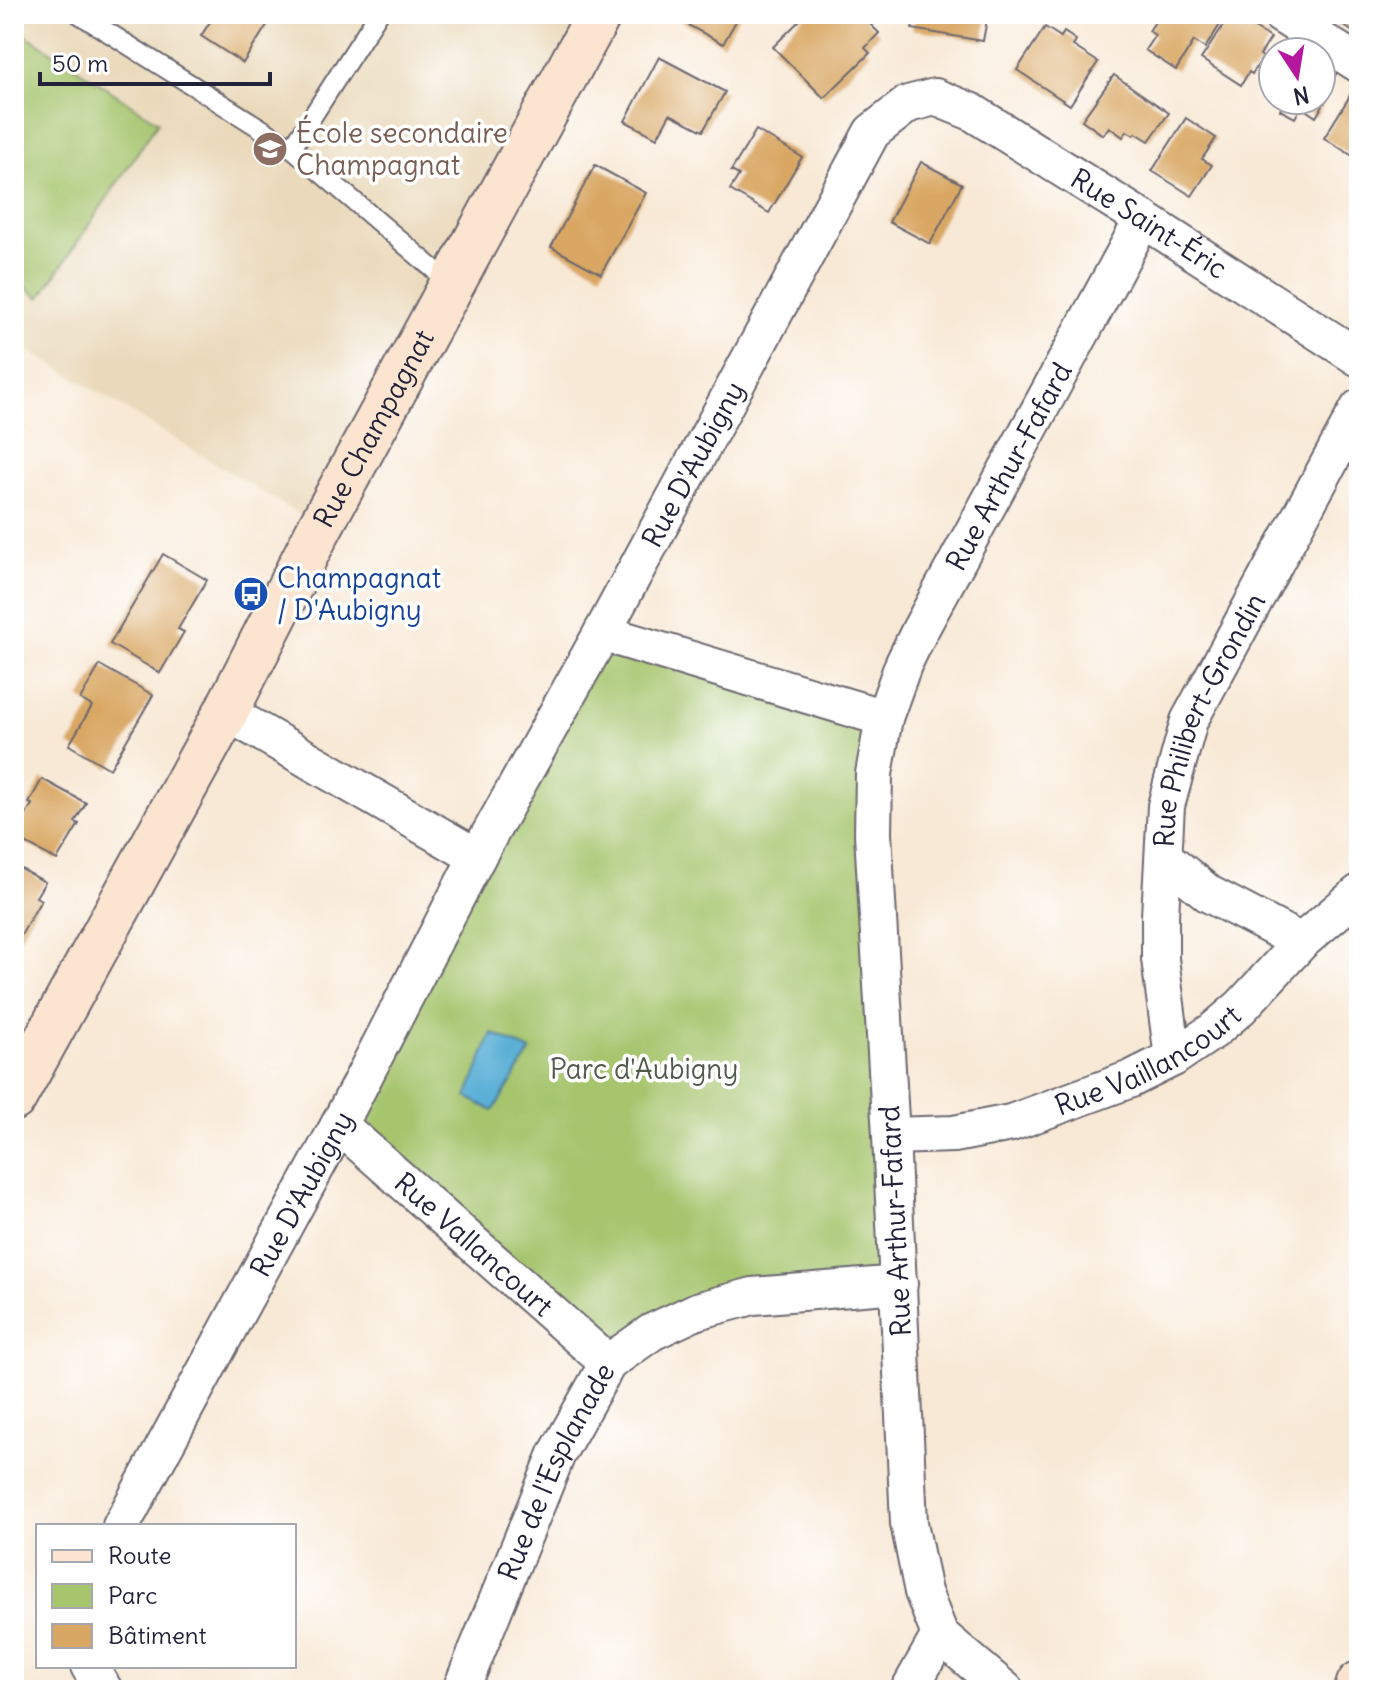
<svg xmlns="http://www.w3.org/2000/svg" width="1373" height="1704" viewBox="0 0 1373 1704" font-family="Delius,sans-serif">
	<rect width="100%" height="100%" fill="#fff"/>
	<filter id="ink" filterUnits="userSpaceOnUse"><feTurbulence type="fractalNoise" baseFrequency=".0125" numOctaves="2"/><feDisplacementMap in="SourceGraphic" scale="16" xChannelSelector="R" yChannelSelector="G"/><feConvolveMatrix kernelMatrix="1 2 1 2 8 2 1 2 1" color-interpolation-filters="sRGB"/></filter>
	<filter id="wash" filterUnits="userSpaceOnUse"><feTurbulence type="fractalNoise" baseFrequency=".006" numOctaves="4" result="noise"/><feDisplacementMap in="SourceGraphic" scale="32" xChannelSelector="R" yChannelSelector="G"/><feGaussianBlur stdDeviation="1.8" result="paint"/><feColorMatrix in="noise" values="0 0 0 0 0 0 0 0 0 0 0 0 0 0 0 0 0 1.4 0 .05"/><feComposite in="paint" operator="in"/></filter>
	<g filter="url(#wash)">
		<rect width="100%" height="100%" fill="#f8e9d6"/>
		<polygon fill="#ead9ba" points="14,14 599,14 320,527 14,341"/>
		<g fill="#a6c56d" stroke="#647454" stroke-width="2">
			<polygon points="14,27 158,122 40,298 14,280"/>
			<polygon points="602,633 884,718 899,1284 753,1296 608,1363 339,1125"/>
		</g>
		<polygon fill="#5bb0d7" stroke="#3e6989" stroke-width="2" points="492,1033 531,1051 493,1111 467,1097"/>
		<g id="blocks">
			<g fill="#d9a764">
				<polygon points="215,14 274,14 243,63 201,36"/>
				<polygon points="680,14 740,14 723,44 677,19"/>
				<polygon points="806,14 860,14 879,33 865,48 870,53 824,98 773,47"/>
				<polygon points="915,14 988,14 983,41 912,29"/>
				<polygon points="1160,14 1172,15 1227,14 1205,48 1194,41 1176,70 1145,50 1155,35 1149,31"/>
				<polygon points="1231,14 1271,38 1260,55 1263,57 1252,74 1249,72 1241,85 1201,59"/>
				<polygon points="1347,14 1359,14 1359,36 1341,24"/>
				<polygon points="1045,27 1061,37 1064,32 1076,40 1073,46 1098,62 1070,105 1017,70"/>
				<polygon points="659,57 725,92 703,131 670,114 657,138 625,121"/>
				<polygon points="1321,62 1337,72 1322,98 1326,100 1316,117 1301,107 1295,118 1280,110 1286,100 1321,100"/>
				<polygon points="1114,75 1169,113 1149,141 1136,133 1134,135 1127,131 1123,137 1109,127 1103,135 1082,120"/>
				<polygon points="1356,86 1359,88 1359,153 1356,158 1324,138"/>
				<polygon points="1186,118 1216,138 1202,159 1212,165 1192,196 1152,171"/>
				<polygon points="756,130 802,157 769,213 730,190 739,175 731,171"/>
				<polygon points="921,162 962,184 930,244 889,222"/>
				<polygon points="595,165 646,193 601,274 551,247"/>
				<polygon points="163,554 207,580 178,629 184,632 160,673 110,644"/>
				<polygon points="100,665 153,695 110,769 69,745 92,706 80,699"/>
				<polygon points="42,779 86,803 75,822 79,824 57,860 14,837 32,804 29,803"/>
				<polygon points="14,865 45,882 36,897 41,900 14,948"/>
			</g>
		</g>
	</g>
	<g filter="url(#ink)">
		<use href="#blocks" fill-opacity="0" stroke="#6d6871" stroke-width="2"/>
		<g fill="none" stroke-linecap="round" stroke-linejoin="round">
			<defs>
				<g id="lane">
					<polyline points="79,14 292,148 451,284"/>
					<polyline points="292,148 378,14"/>
				</g>
				<g id="street">
					<polyline points="1280,14 1359,64"/>
					<polyline points="602,633 884,718"/>
					<polyline points="226,712 477,857"/>
					<polyline points="1165,858 1209,894 1301,942"/>
					<path id="s1" d="M 1173,1058 L 1160,959 L 1160,916 L 1166,806 L 1189,721 L 1359,408"/>
					<path id="s2" d="M 339,1125 L 608,1363"/>
					<path id="s3" d="M 891,1136 L 954,1134 L 1011,1123 L 1131,1079 L 1173,1058 L 1213,1031 L 1241,1007 L 1301,942 L 1359,893"/>
					<path id="s4" d="M 121,1526 L 339,1125 L 477,857 L 602,633 L 872,132 L 908,104 L 935,97 L 972,112 L 1143,219 L 1359,358"/>
					<polyline points="89,1666 104,1690"/>
					<path id="s5" d="M 461,1690 L 557,1454 L 608,1363 L 652,1332 L 697,1311 L 753,1296 L 899,1284"/>
					<polyline points="909,1690 940,1635"/>
					<path id="s6" d="M 1005,1690 L 940,1635 L 923,1592 L 909,1523 L 891,1136 L 873,834 L 874,774 L 884,718 L 903,665 L 920,630 L 1143,219"/>
				</g>
				<g id="secondary">
					<path id="s7" d="M 14,1098 L 226,712 L 320,527 L 599,14"/>
					<polyline points="1357,1690 1359,1684"/>
				</g>
			</defs>
			<use href="#lane" stroke="#6d6871" stroke-width="22"/>
			<use href="#street" stroke="#6d6871" stroke-width="40"/>
			<use href="#secondary" stroke="#6d6871" stroke-width="48"/>
			<use href="#lane" stroke="#fff" stroke-width="18"/>
			<use href="#street" stroke="#fff" stroke-width="36"/>
			<use href="#secondary" stroke="#fce5d0" stroke-width="44"/>
		</g>
	</g>
	<defs>
		<symbol id="school-disc" viewBox="-11 -11 22 22"><circle r="9.5" fill="#8d6e63" stroke="#fff"/><path d="M0-5L7-2L0 1L-7-2ZM-4 1L0 2.5L4 1V4Q0 6-4 4Z" fill="#fff"/></symbol>
		<symbol id="bus-disc" viewBox="-11 -11 22 22"><circle r="9.5" fill="#1a4fb4" stroke="#fff"/><path d="M-5-6H5V4H4V6H2V4H-2V6H-4V4H-5ZM-3.5-4V0h7V-4ZM-3.5 1.2v1.5H-2V1.2ZM2 1.2v1.5H3.5V1.2Z" fill="#fff"/></symbol>
	</defs>
	<g fill-rule="evenodd">
		<use href="#school-disc" x="250" y="129" width="40" height="40"/>
		<use href="#bus-disc" x="231" y="574" width="40" height="40"/>
	</g>
	<g text-anchor="middle" stroke-width="7" stroke-linejoin="round" paint-order="stroke">
		<g font-size="28" fill="#785e54" stroke="#fff" text-anchor="start">
			<text x="296" y="143">École secondaire<tspan x="296" dy="32">Champagnat</tspan></text>
		</g>
		<g font-size="28" fill="#22223b" stroke="#fff">
			<text dy="10" stroke="none"><textPath href="#s4" startOffset="1906">Rue Saint-Éric</textPath></text>
			<text dy="10" stroke="none"><textPath href="#s7" startOffset="760">Rue Champagnat</textPath></text>
			<text dy="10" stroke="none"><textPath href="#s4" startOffset="1206">Rue D'Aubigny</textPath></text>
			<text dy="10" stroke="none"><textPath href="#s6" startOffset="1290">Rue Arthur-Fafard</textPath></text>
			<text dy="10" stroke="none"><textPath href="#s1" startOffset="348">Rue Philibert-Grondin</textPath></text>
			<text dy="10" stroke="none"><textPath href="#s3" startOffset="272">Rue Vaillancourt</textPath></text>
			<text dy="10" stroke="none"><textPath href="#s4" startOffset="378">Rue D'Aubigny</textPath></text>
			<text transform="translate(895 1221) rotate(-93)" y="10">Rue Arthur-Fafard</text>
			<text dy="10" stroke="none"><textPath href="#s2" startOffset="180">Rue Vallancourt</textPath></text>
			<text dy="10" stroke="none"><textPath href="#s5" startOffset="238">Rue de l'Esplanade</textPath></text>
		</g>
		<g font-size="28" fill="#164399" stroke="#fff" text-anchor="start">
			<text x="277" y="588">Champagnat<tspan x="277" dy="32">/ D'Aubigny</tspan></text>
		</g>
		<g font-size="28" fill="#505b4c" stroke="#fff">
			<text x="644" y="1079">Parc d'Aubigny</text>
		</g>
	</g>
	<rect width="1373" height="1704" fill="none" stroke="#fff" stroke-width="48"/>
	<rect x="36" y="1524" width="260" height="144" fill="#ffffff" stroke="#a7a7b1" stroke-width="2"/>
	<rect x="52" y="1550" width="40" height="12" fill="#fce5d0" stroke="#a7a7b1" stroke-width="2"/>
	<text x="108" y="1564" font-size="24" fill="#22223b">Route</text>
	<rect x="52" y="1584" width="40" height="24" fill="#a6c56d" stroke="#a7a7b1" stroke-width="2"/>
	<text x="108" y="1604" font-size="24" fill="#22223b">Parc</text>
	<rect x="52" y="1624" width="40" height="24" fill="#d9a764" stroke="#a7a7b1" stroke-width="2"/>
	<text x="108" y="1644" font-size="24" fill="#22223b">Bâtiment</text>
	<g transform="translate(1297 76) rotate(168)"><circle r="38" fill="#ffffff" stroke="#a7a7b1" stroke-width="2"/>
	<path d="M0-6L14 30L0 20L-14 30Z" fill="#b5179e"/>
	<text y="-12" font-size="22" font-weight="bold" text-anchor="middle" fill="#22223b">N</text>
	</g>
	<path d="M40 72v12h230v-12" fill="none" stroke="#22223b" stroke-width="4"/>
	<text x="52" y="72" font-size="24" fill="#22223b" stroke="#ffffff" stroke-width="6" paint-order="stroke">50 m</text>
</svg>
